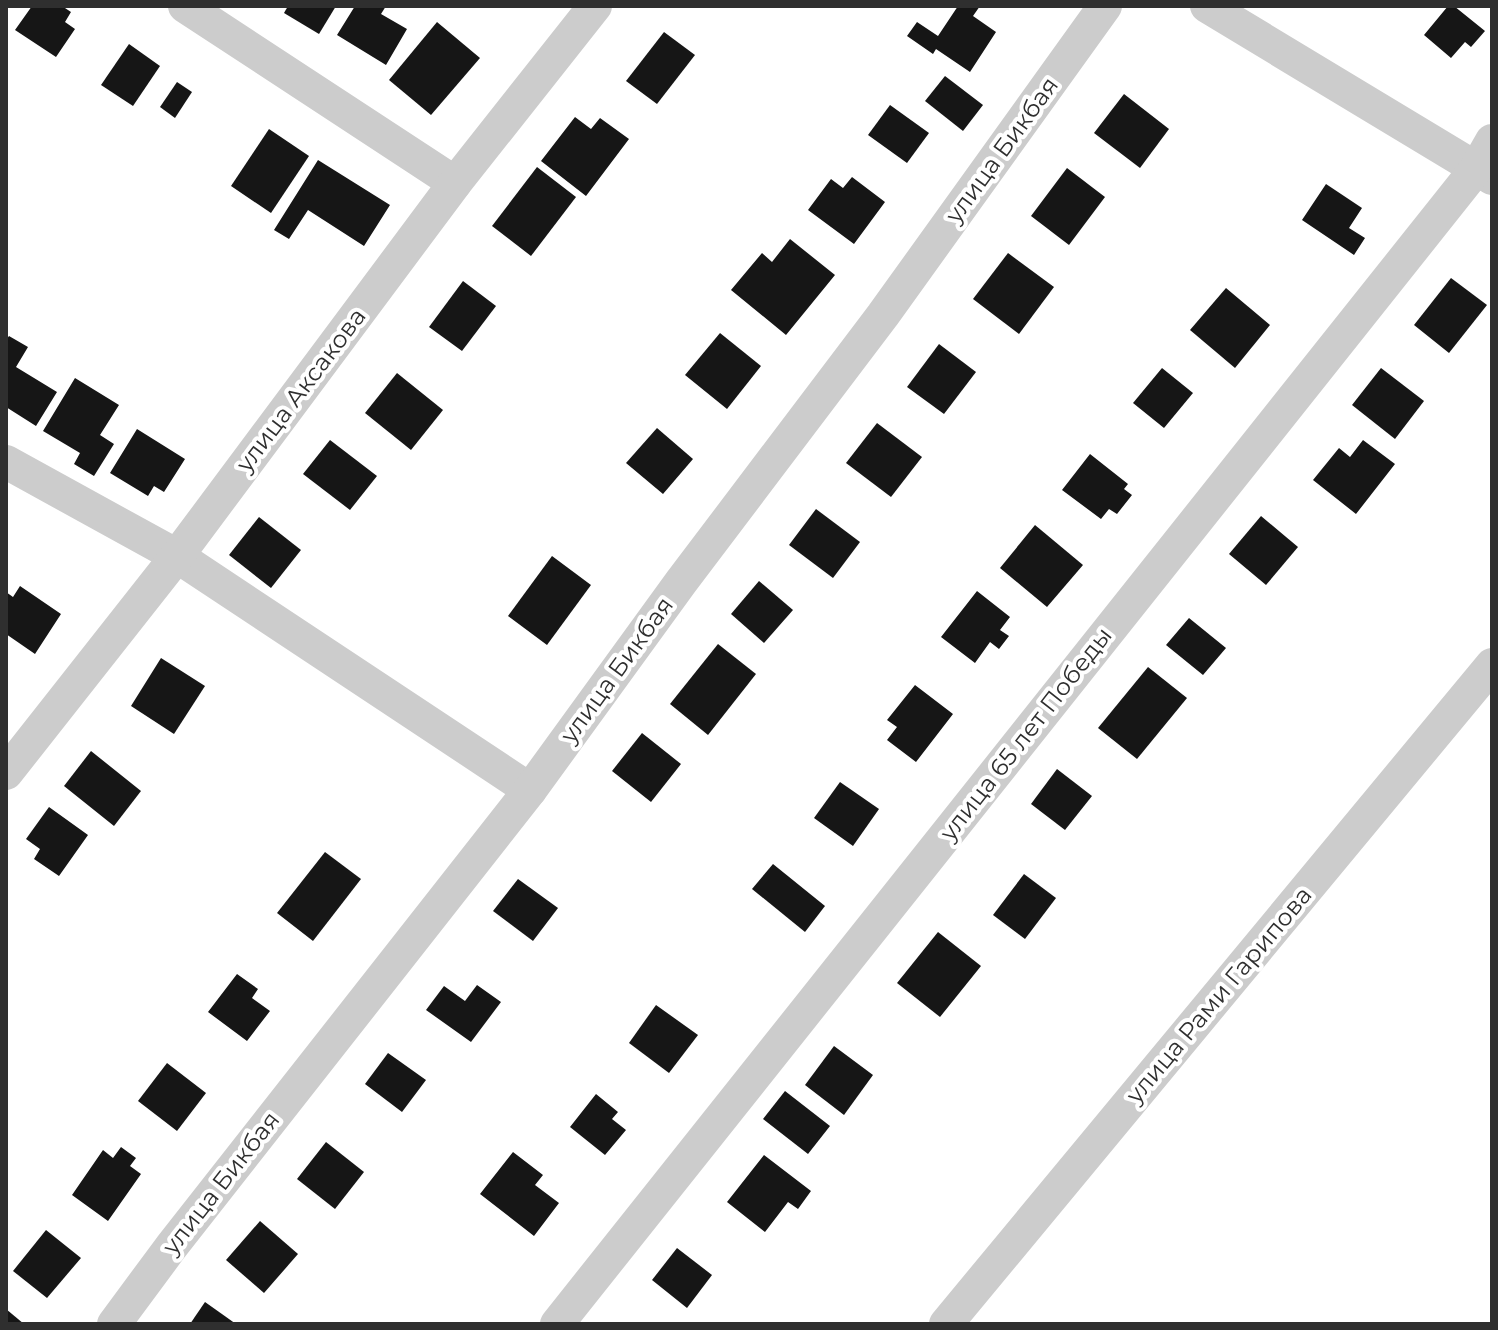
<svg xmlns="http://www.w3.org/2000/svg" width="1498" height="1330" viewBox="0 0 1498 1330" font-family="Montserrat,sans-serif">
	<rect width="100%" height="100%" fill="#fff"/>
	<g fill="#161616">
		<polygon points="32,6 62,6 71,12 65,22 75,29 56,57 15,30"/>
		<polygon points="288,6 336,6 319,34 284,13"/>
		<polygon points="355,6 386,6 381,14 407,29 386,65 337,35"/>
		<polygon points="958,6 980,6 973,16 996,32 970,72 936,49 933,54 907,36 917,22 938,36"/>
		<polygon points="1448,6 1454,6 1485,31 1471,47 1465,42 1451,58 1424,35"/>
		<polygon points="437,22 480,58 431,115 389,80"/>
		<polygon points="664,32 695,55 657,104 626,81"/>
		<polygon points="129,44 160,66 133,106 101,85"/>
		<polygon points="945,76 983,105 963,131 925,101"/>
		<polygon points="177,82 192,92 175,118 160,107"/>
		<polygon points="1124,94 1169,129 1140,168 1094,133"/>
		<polygon points="890,105 929,133 907,163 868,135"/>
		<polygon points="575,117 591,129 600,118 629,139 586,196 541,161"/>
		<polygon points="269,129 309,156 271,213 231,186"/>
		<polygon points="318,160 390,205 364,246 308,210 289,239 274,230"/>
		<polygon points="537,167 576,197 531,256 492,226"/>
		<polygon points="1067,168 1105,197 1069,245 1031,216"/>
		<polygon points="852,177 885,202 854,244 808,210 831,179 843,188"/>
		<polygon points="1326,184 1362,208 1349,228 1365,238 1354,255 1302,220"/>
		<polygon points="790,239 835,275 786,335 731,290 762,253 772,262"/>
		<polygon points="1008,253 1054,287 1019,334 973,299"/>
		<polygon points="1451,278 1487,305 1449,353 1414,325"/>
		<polygon points="463,281 496,306 462,351 429,327"/>
		<polygon points="1226,288 1270,325 1235,368 1190,330"/>
		<polygon points="720,333 761,366 727,409 685,375"/>
		<polygon points="9,336 28,347 16,367 57,392 36,426 6,407 6,340"/>
		<polygon points="939,344 976,372 944,414 907,387"/>
		<polygon points="1162,368 1193,393 1164,428 1133,403"/>
		<polygon points="1381,368 1424,401 1395,439 1352,405"/>
		<polygon points="397,373 443,410 411,450 365,413"/>
		<polygon points="75,378 119,405 100,435 114,444 94,476 74,464 80,453 43,431"/>
		<polygon points="877,423 922,457 891,497 846,463"/>
		<polygon points="657,428 693,459 663,494 626,463"/>
		<polygon points="137,429 185,459 164,492 154,486 148,496 110,473"/>
		<polygon points="330,440 377,476 350,510 303,474"/>
		<polygon points="1363,440 1395,464 1356,514 1313,480 1339,448 1350,457"/>
		<polygon points="1090,454 1128,484 1124,489 1132,495 1117,514 1109,509 1101,519 1062,490"/>
		<polygon points="816,509 860,542 833,578 789,545"/>
		<polygon points="1261,516 1298,547 1266,585 1229,554"/>
		<polygon points="259,517 301,550 271,588 229,555"/>
		<polygon points="1035,525 1083,565 1047,607 1000,568"/>
		<polygon points="552,556 591,585 547,645 508,616"/>
		<polygon points="759,581 793,610 764,643 731,614"/>
		<polygon points="20,586 61,614 35,654 6,634 6,592 13,597"/>
		<polygon points="977,591 1010,617 1000,630 1009,636 999,649 990,642 975,663 941,637"/>
		<polygon points="1189,618 1226,648 1203,675 1166,645"/>
		<polygon points="718,644 756,674 708,735 670,704"/>
		<polygon points="161,658 205,686 174,734 131,706"/>
		<polygon points="1148,667 1187,698 1137,759 1098,728"/>
		<polygon points="915,685 953,714 916,762 887,740 897,727 887,720"/>
		<polygon points="642,733 681,764 651,802 612,771"/>
		<polygon points="91,751 141,791 114,826 64,786"/>
		<polygon points="1057,769 1092,796 1065,830 1031,804"/>
		<polygon points="840,782 879,809 853,846 814,818"/>
		<polygon points="49,807 88,835 59,876 34,859 40,849 26,839"/>
		<polygon points="325,852 361,879 313,941 277,913"/>
		<polygon points="773,864 825,906 805,932 752,889"/>
		<polygon points="1024,874 1056,898 1025,939 993,915"/>
		<polygon points="518,879 558,908 533,941 493,911"/>
		<polygon points="938,932 981,966 940,1017 897,983"/>
		<polygon points="237,974 258,989 252,998 270,1011 247,1041 208,1012"/>
		<polygon points="477,985 501,1002 471,1042 426,1010 444,986 465,1001"/>
		<polygon points="656,1005 698,1035 669,1073 629,1043"/>
		<polygon points="834,1046 873,1075 844,1115 805,1085"/>
		<polygon points="388,1053 426,1080 402,1112 365,1084"/>
		<polygon points="167,1063 206,1093 177,1131 138,1101"/>
		<polygon points="785,1091 830,1126 808,1154 763,1119"/>
		<polygon points="596,1094 618,1112 612,1119 626,1130 605,1155 570,1127"/>
		<polygon points="326,1142 364,1172 335,1209 297,1179"/>
		<polygon points="121,1147 136,1158 130,1166 141,1174 108,1221 72,1195 103,1150 113,1158"/>
		<polygon points="513,1152 543,1175 535,1185 559,1203 534,1236 480,1194"/>
		<polygon points="764,1155 811,1191 798,1209 788,1202 765,1232 727,1202"/>
		<polygon points="260,1221 298,1254 264,1293 226,1260"/>
		<polygon points="46,1230 81,1258 47,1298 13,1271"/>
		<polygon points="677,1248 712,1275 687,1308 652,1280"/>
		<polygon points="205,1302 236,1324 190,1324"/>
		<polygon points="6,1309 24,1324 6,1324"/>
	</g>
	<g fill="none" stroke-linecap="round" stroke-linejoin="round">
		<g stroke="#ccc" stroke-width="34">
			<polyline points="185,6 455,183"/>
			<polyline points="1207,6 1492,178"/>
			<polyline points="6,462 177,556 530,790"/>
			<polyline points="6,773 177,556 455,183 595,6"/>
			<polyline points="114,1324 171,1247 530,790 681,582 883,315 1105,6"/>
			<polyline points="557,1324 1476,169 1492,141"/>
			<polyline points="946,1324 1492,665"/>
		</g>
	</g>
	<g text-anchor="middle" stroke-width="8" stroke-linejoin="round" paint-order="stroke">
		<g font-size="24" fill="#2f2f2f" stroke="#fff">
			<text transform="translate(1002 150) rotate(-54)" y="8">улица Бикбая</text>
			<text transform="translate(301 390) rotate(-53)" y="8">улица Аксакова</text>
			<text transform="translate(617 670) rotate(-54)" y="8">улица Бикбая</text>
			<text transform="translate(1026 734) rotate(-52)" y="8">улица 65 лет Победы</text>
			<text transform="translate(1219 995) rotate(-50)" y="8">улица Рами Гарипова</text>
			<text transform="translate(221 1183) rotate(-52)" y="8">улица Бикбая</text>
		</g>
	</g>
	<rect width="1498" height="1330" fill="none" stroke="#2f2f2f" stroke-width="16"/>
</svg>
